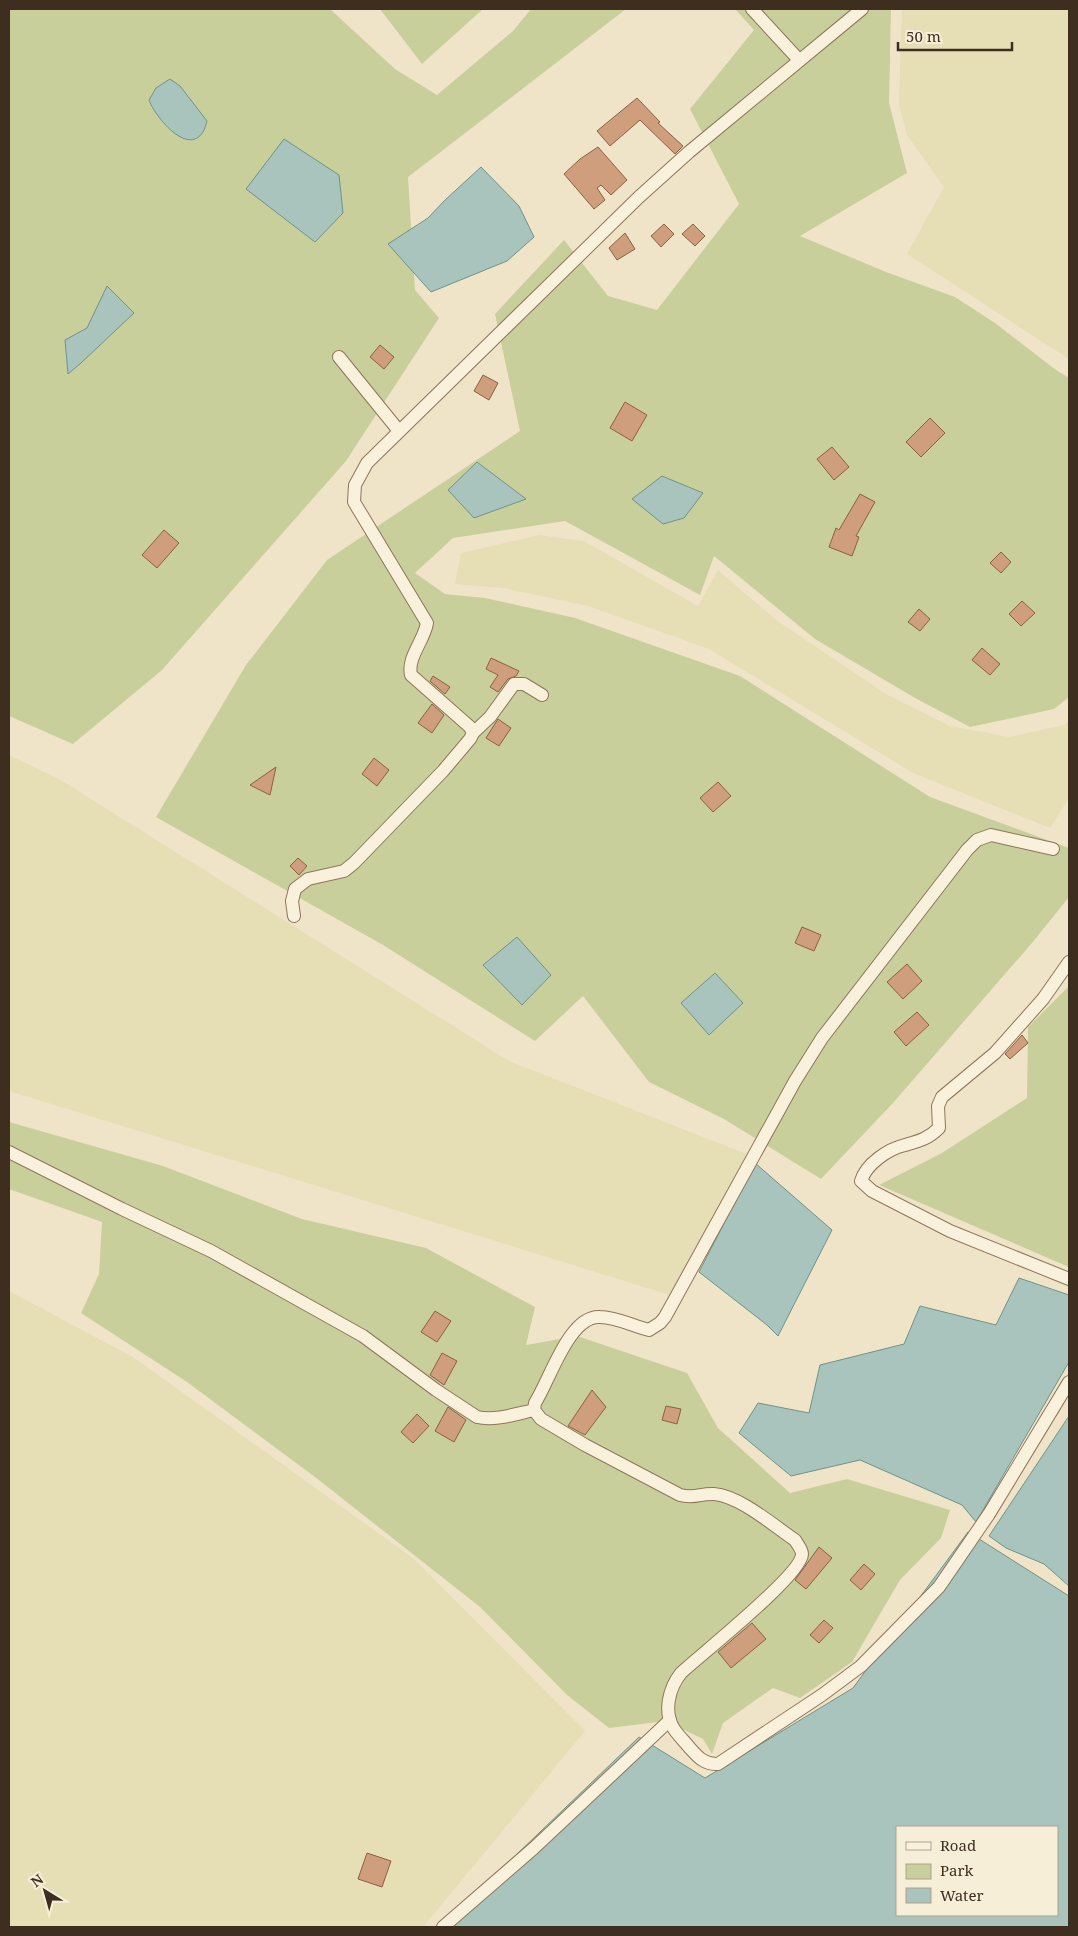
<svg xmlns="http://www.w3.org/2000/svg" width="1078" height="1936" viewBox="0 0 1078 1936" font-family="'Noto Serif',serif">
	<rect width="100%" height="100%" fill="#f0e4c8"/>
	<g fill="#e6deb5">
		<polygon points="902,9 1069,9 1069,359 907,254 944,187 907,135 899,105"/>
		<polygon points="539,535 584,541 698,606 718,570 776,620 886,694 950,726 1009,737 1064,725 1069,721 1069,798 1050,828 913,773 709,649 588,606 503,588 455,584 461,553"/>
		<polygon points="9,755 59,779 509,1061 749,1155 670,1295 9,1091"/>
		<polygon points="9,1291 133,1357 413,1558 585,1731 423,1927 9,1927"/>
	</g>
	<g fill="#c9cf9b">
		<polygon points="9,9 330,9 395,69 437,95 513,31 531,9 626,9 408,177 415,290 439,318 346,461 162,670 73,744 9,716"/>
		<polygon points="380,9 483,9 422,64"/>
		<polygon points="735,9 891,9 889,103 907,173 800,236 886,272 955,297 995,323 1056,370 1069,378 1069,697 1054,709 970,727 915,698 815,639 714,556 700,595 565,521 453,538 415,573 445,594 485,598 575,618 740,676 930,797 1069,848 1069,897 1032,943 893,1103 821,1179 724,1119 649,1082 583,996 535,1041 383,945 156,817 246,665 327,560 520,431 495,314 564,240 608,296 657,310 739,204 690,109 754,30"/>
		<polygon points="1069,986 1069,1267 879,1185 942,1153 1027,1098 1028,1027"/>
		<polygon points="9,1122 163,1166 302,1219 426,1248 535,1307 526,1345 577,1336 687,1373 718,1428 790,1493 847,1479 950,1510 941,1538 900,1580 852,1662 800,1698 773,1688 723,1723 712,1754 703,1739 666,1721 609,1728 567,1695 480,1607 315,1477 187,1382 81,1313 99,1274 102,1222 9,1189"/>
	</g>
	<g fill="#a9c4bc" stroke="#6f938a" fill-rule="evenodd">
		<path d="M 170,79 L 180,86 L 207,121 C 206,124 205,129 203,132 C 187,157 154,115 149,100 L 156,88 Z"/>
		<polygon points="284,139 339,175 343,213 315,242 246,189"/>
		<polygon points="481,167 519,206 534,237 507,261 431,292 388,244 428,218 444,201"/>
		<polygon points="107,286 134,313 81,363 68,374 65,340 87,328"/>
		<polygon points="477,462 526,499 474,518 448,490"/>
		<polygon points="662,476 703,493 684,518 663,524 632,499"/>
		<polygon points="517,937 551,975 522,1005 483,965"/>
		<polygon points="715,973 743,1003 709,1035 681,1003"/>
		<polygon points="755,1163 832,1230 778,1336 767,1325 699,1272"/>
		<polygon points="1019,1278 1069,1295 1069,1362 976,1522 962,1505 860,1460 791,1476 739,1433 758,1403 809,1413 820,1365 904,1344 920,1306 996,1325"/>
		<polygon points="1069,1416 1069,1586 1044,1564 1006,1548 989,1536"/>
		<path d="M 968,1532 L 1069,1596 L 1069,1927 L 441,1927 L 639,1737 L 705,1778 L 853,1688 ZM 897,1827 L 1057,1827 L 1057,1915 L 897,1915 Z"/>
	</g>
	<g fill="#cf9f7d" stroke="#8d5f41">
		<polygon points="637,98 660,122 658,123 683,146 675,154 640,120 610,146 597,131"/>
		<polygon points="598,147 627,180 611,195 601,185 597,188 605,200 594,209 564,174 580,159"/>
		<polygon points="664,224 674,234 661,247 651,236"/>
		<polygon points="693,224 705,236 695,246 682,234"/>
		<polygon points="625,233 635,249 617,260 609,248"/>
		<polygon points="380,345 394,357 384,369 370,357"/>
		<polygon points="483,375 498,383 489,400 474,391"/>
		<polygon points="625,402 647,415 632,441 610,428"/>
		<polygon points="930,418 945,433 921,457 906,442"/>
		<polygon points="832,447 849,467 834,480 817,459"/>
		<polygon points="860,494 875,502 856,536 859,537 852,556 829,547 836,528 839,530"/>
		<polygon points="164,530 179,543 157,568 142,555"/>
		<polygon points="1001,552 1011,562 1001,573 990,563"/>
		<polygon points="1022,601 1035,613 1021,626 1009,614"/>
		<polygon points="919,609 930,619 920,631 908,622"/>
		<polygon points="982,648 1000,664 990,675 972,660"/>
		<polygon points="491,658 519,671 516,676 508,679 498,692 490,687 498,675 486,669"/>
		<polygon points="433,676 450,687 445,694 430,681"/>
		<polygon points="432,704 444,715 432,733 418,723"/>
		<polygon points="498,719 511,728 499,746 486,738"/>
		<polygon points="374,758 389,770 377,786 362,774"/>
		<polygon points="276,767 270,795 250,785"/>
		<polygon points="718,782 731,796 713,812 700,798"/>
		<polygon points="298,858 307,866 299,875 290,866"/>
		<polygon points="802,927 821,935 814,951 795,943"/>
		<polygon points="907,964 922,981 903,999 887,982"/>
		<polygon points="917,1012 929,1025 906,1046 894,1032"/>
		<polygon points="1022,1035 1028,1043 1010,1059 1005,1054"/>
		<polygon points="435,1311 451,1321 437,1342 421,1332"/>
		<polygon points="442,1353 457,1361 444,1385 430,1375"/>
		<polygon points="592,1390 606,1407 585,1435 568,1426"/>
		<polygon points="666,1406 681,1409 677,1424 662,1420"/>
		<polygon points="448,1407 466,1420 454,1442 435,1431"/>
		<polygon points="417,1414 429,1426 413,1443 401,1432"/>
		<polygon points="819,1547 832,1558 806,1589 795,1580"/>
		<polygon points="864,1564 875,1574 861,1590 850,1580"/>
		<polygon points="824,1620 833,1628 819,1643 810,1635"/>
		<polygon points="752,1623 766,1639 731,1668 718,1652"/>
		<polygon points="367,1853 391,1861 382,1887 358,1879"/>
	</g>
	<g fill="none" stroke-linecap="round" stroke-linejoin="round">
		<defs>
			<g id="minor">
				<polyline points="752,9 799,60"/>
				<polyline points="339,357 399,431"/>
				<polyline points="473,733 490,717 514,684 524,684 542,695"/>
				<path d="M 1053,849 L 991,835 L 977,840 L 967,850 L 822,1038 L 795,1081 L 665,1317 L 660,1323 L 649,1330 C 632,1326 617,1317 600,1317 C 569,1315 550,1380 535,1403 L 534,1410 L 541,1419 L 585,1445 L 680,1495 C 695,1499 701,1493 714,1494 C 740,1496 774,1526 795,1540 C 797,1544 802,1549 802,1554 C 802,1575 700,1655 681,1673 C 669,1688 663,1712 674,1729 C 678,1735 684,1741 689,1747 C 697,1756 704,1765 718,1764 L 822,1695 L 861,1666 L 939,1587 L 989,1514 L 1069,1382"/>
				<path d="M 294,916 L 292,901 L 295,889 L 308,879 L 344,871 L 354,863 L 443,771 L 470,739 L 473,733 L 470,727 L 411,675 C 407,657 424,641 427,623 L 354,502 L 355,485 L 367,463 L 639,197 L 689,152 L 862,9"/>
				<path d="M 1069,962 L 1043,999 L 995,1053 L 942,1097 L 938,1106 L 939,1128 C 928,1139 919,1141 905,1145 C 888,1149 866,1164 861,1181 L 872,1191 L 950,1231 L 1069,1279"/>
				<path d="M 9,1152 L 122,1209 L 211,1251 L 363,1336 L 436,1390 L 477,1417 C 495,1421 516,1414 534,1410"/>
				<polyline points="443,1927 534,1848 670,1720"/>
			</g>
		</defs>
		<use href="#minor" stroke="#8d765c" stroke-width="14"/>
		<use href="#minor" stroke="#faf1dc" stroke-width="12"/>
	</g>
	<rect width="1078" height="1936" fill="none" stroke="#3d2e20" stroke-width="20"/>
	<rect x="896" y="1826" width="162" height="90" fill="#f7eed8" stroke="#ada18e"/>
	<rect x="906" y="1842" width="25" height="8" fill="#faf1dc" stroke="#ada18e"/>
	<text x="940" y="1851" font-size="15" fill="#3d2e20">Road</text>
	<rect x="906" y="1864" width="25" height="15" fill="#c9cf9b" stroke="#ada18e"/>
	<text x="940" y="1876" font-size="15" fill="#3d2e20">Park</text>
	<rect x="906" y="1888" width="25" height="15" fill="#a9c4bc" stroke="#ada18e"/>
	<text x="940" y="1901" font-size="15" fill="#3d2e20">Water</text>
	<g transform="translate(45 1891) rotate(323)" stroke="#f7eed8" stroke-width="4" paint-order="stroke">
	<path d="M0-4L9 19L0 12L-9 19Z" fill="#3d2e20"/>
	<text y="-8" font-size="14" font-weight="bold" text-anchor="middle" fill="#3d2e20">N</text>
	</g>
	<path d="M898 42v8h114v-8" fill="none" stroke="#3d2e20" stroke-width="2.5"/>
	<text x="906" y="42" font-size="15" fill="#3d2e20" stroke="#f7eed8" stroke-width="4" paint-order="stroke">50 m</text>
</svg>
